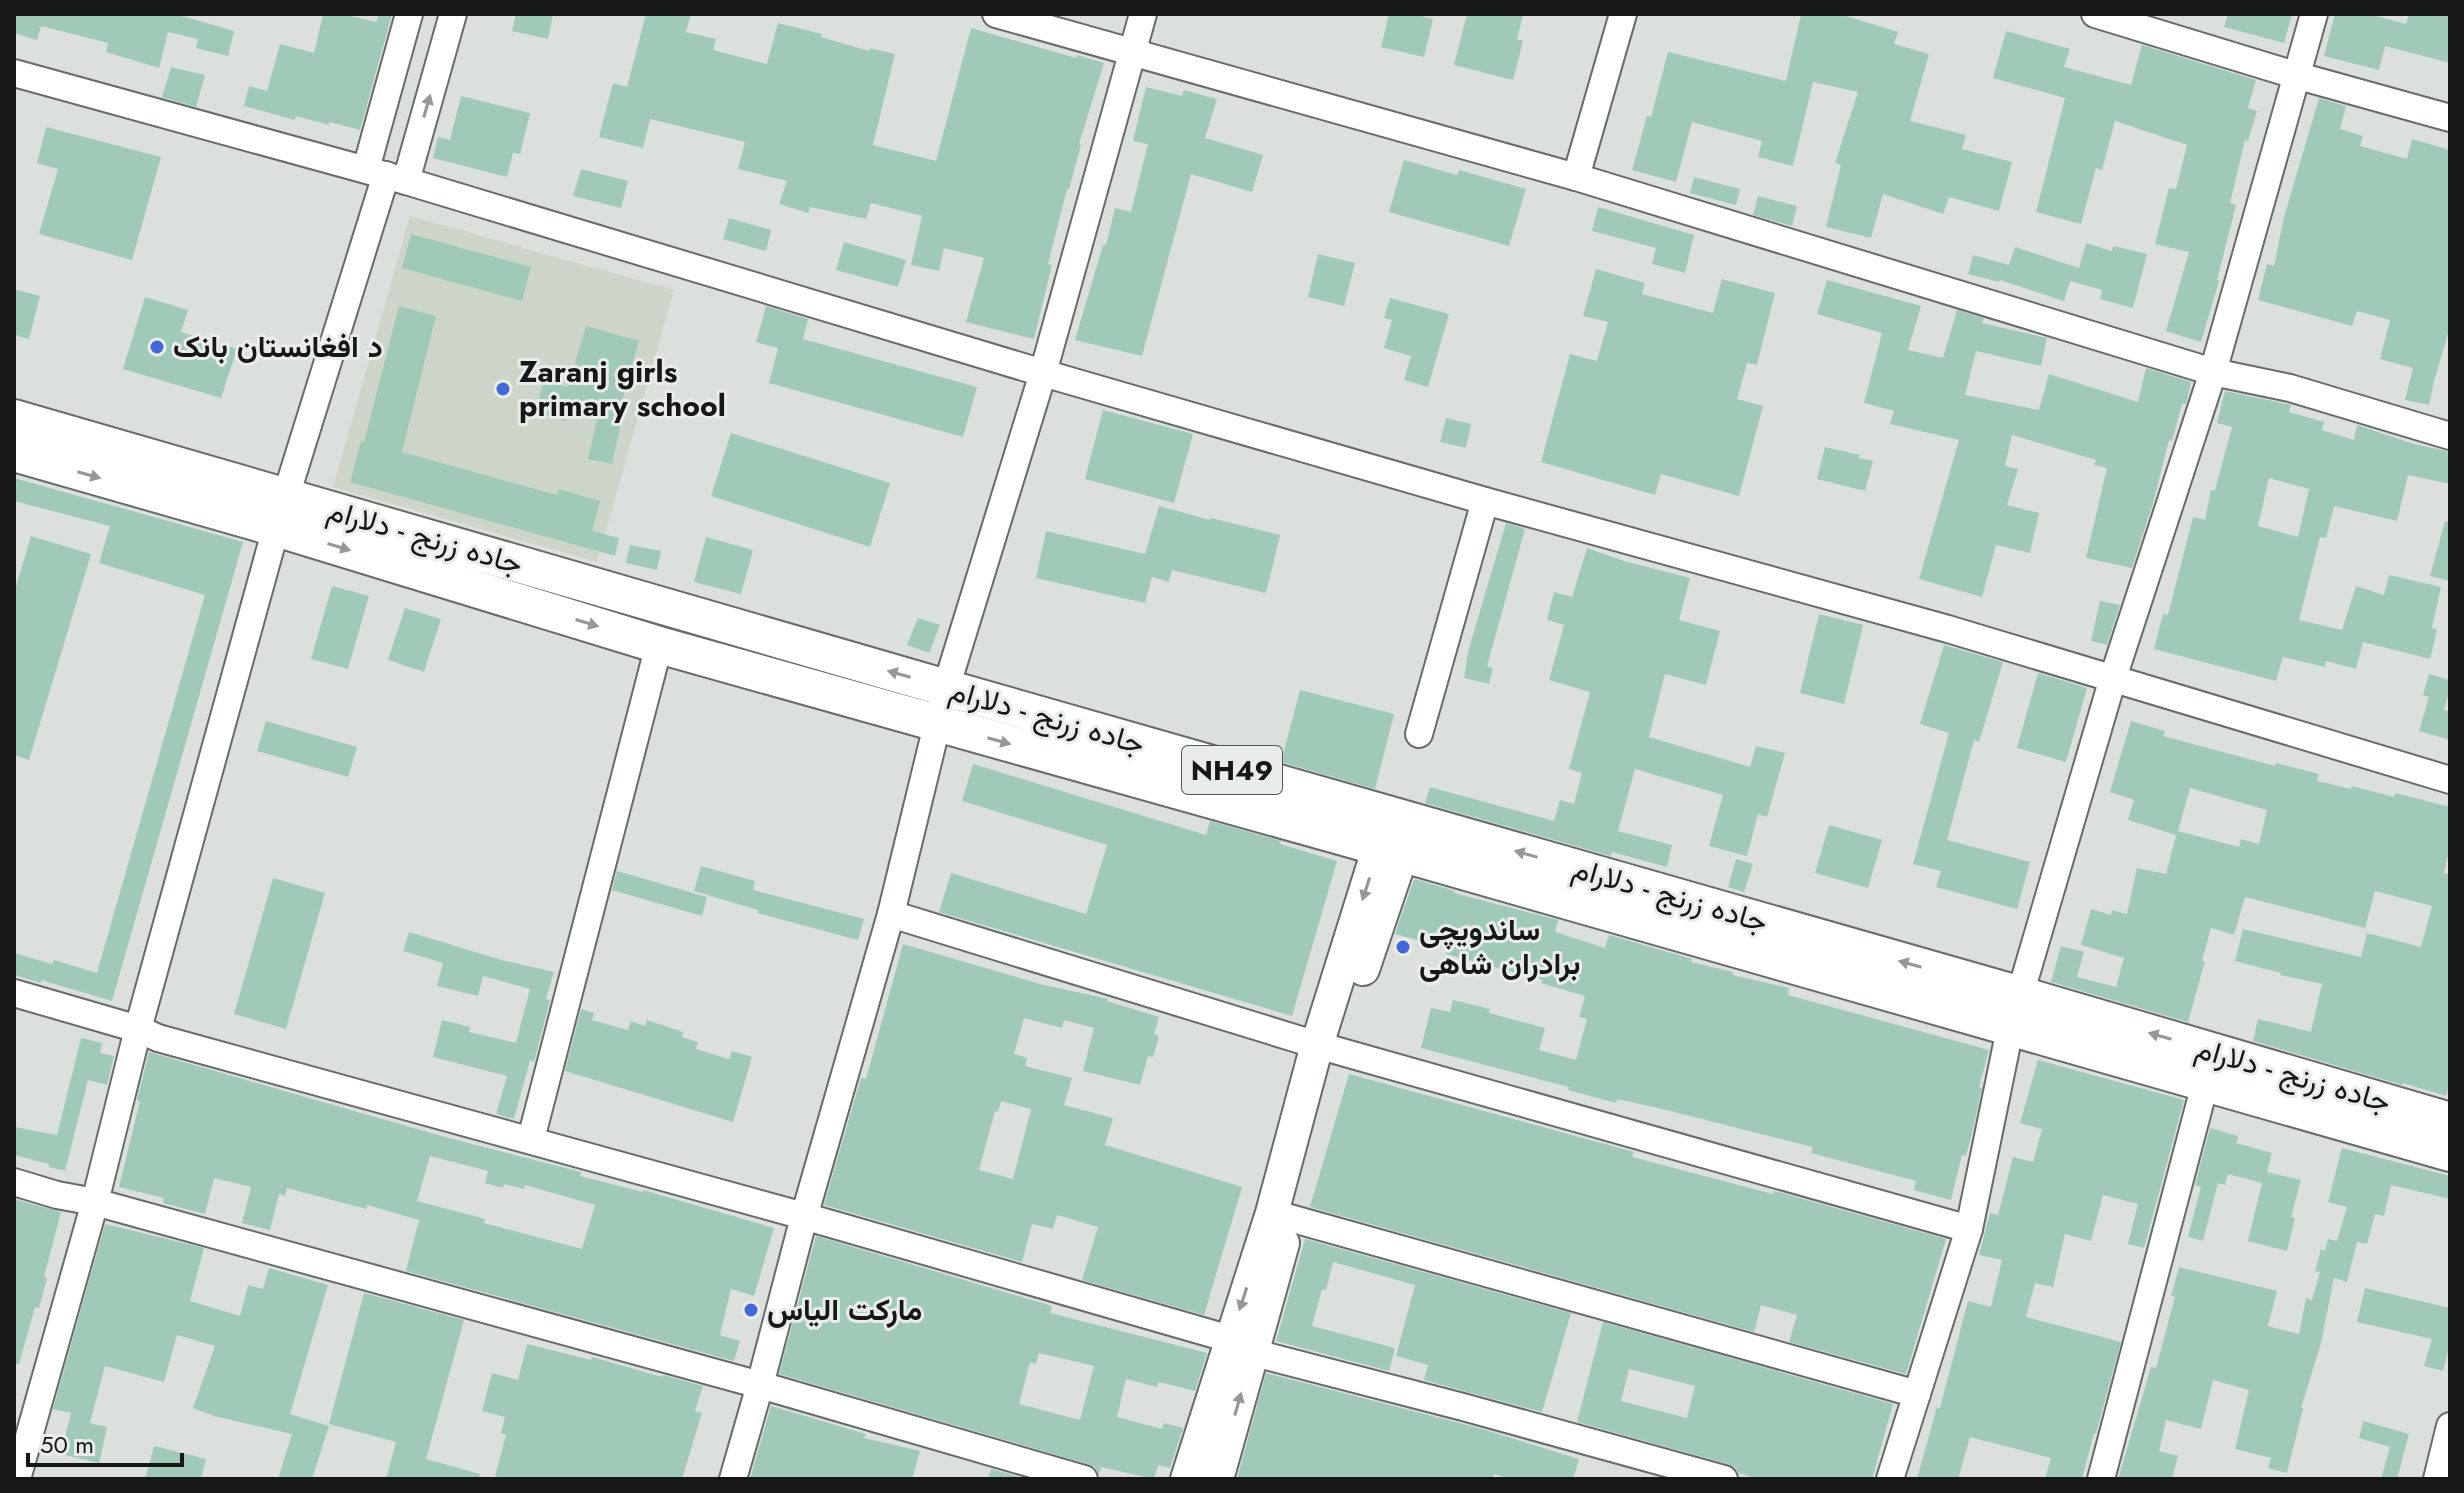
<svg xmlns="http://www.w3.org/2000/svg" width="2464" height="1493" viewBox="0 0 2464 1493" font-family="Jost,Vazirmatn,sans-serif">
	<rect width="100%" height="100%" fill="#dce0dc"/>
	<polygon fill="#cdd5cb" points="410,216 674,290 597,562 333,487"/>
	<g fill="#a1c9b7" fill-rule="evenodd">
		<polygon points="14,14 175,14 234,31 228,56 196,48 198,39 168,32 159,68 106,52 108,43 41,26 37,40 14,33"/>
		<polygon points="323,14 343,14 376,22 379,14 392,14 360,130 330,122 329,125 296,116 295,120 244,106 249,86 267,91 280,44 314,53"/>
		<polygon points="516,14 553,14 548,39 512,31"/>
		<polygon points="646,14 691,14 686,32 716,39 713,50 767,64 778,23 822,34 821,37 869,51 870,48 895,54 873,145 936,161 971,28 1076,58 1077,55 1104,63 1079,144 1081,145 1069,189 1067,189 1048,264 1052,265 1034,339 966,322 984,258 944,248 939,271 911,265 922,216 871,203 866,219 810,207 808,213 779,204 787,181 738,169 745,142 650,119 643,148 599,137 613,83 627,87"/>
		<polygon points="1389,14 1412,14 1433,19 1424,57 1381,47"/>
		<polygon points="1467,14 1523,14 1517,39 1523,41 1513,80 1454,65"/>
		<polygon points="1801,14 1840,14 1898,32 1894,44 1929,54 1910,121 1966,135 1962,149 2012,162 1999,211 1949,197 1943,214 1883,194 1871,238 1826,227 1841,165 1835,163 1858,92 1813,82 1793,166 1758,157 1762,141 1692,122 1676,182 1632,170 1647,116 1651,117 1668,52 1786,81"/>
		<polygon points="2228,14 2292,14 2284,43 2224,27"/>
		<polygon points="2335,14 2369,14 2406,24 2409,14 2450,14 2450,63 2385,46 2379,70 2324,56"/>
		<polygon points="2006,31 2070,49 2064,67 2131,85 2142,45 2256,80 2248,108 2257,111 2248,141 2245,140 2230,203 2236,205 2217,280 2219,281 2201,342 2166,331 2189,252 2155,244 2169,188 2176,189 2187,145 2115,121 2102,170 2096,168 2081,224 2036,212 2065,98 1993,78"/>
		<polygon points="171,67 205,75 196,107 162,97"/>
		<polygon points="1146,87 1182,96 1184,90 1217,99 1205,138 1263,155 1252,192 1191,174 1142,356 1075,340 1103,245 1106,245 1115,208 1131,212 1148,144 1133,141"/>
		<polygon points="461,96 530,113 520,154 513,153 507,177 433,158 438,137 450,140"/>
		<polygon points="2319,98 2346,106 2340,129 2363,136 2360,146 2407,159 2412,139 2450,150 2450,327 2434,381 2429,405 2405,400 2413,368 2380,359 2390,320 2357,311 2352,326 2258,300 2267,264 2274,266 2284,217"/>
		<polygon points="46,127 161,157 132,260 39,234 58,169 37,163"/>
		<polygon points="1404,160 1457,175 1459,170 1526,189 1509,246 1389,212"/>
		<polygon points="581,169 628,181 621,208 573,196"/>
		<polygon points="1694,177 1740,189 1736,205 1690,193"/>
		<polygon points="1758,196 1797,206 1792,226 1753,215"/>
		<polygon points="1598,207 1694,235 1685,273 1652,264 1656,248 1592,231"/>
		<polygon points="729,218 771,230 766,251 723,239"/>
		<polygon points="411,234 531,267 522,301 402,268"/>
		<polygon points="844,242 906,260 898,287 836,270"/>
		<polygon points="2086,243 2112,251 2113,246 2147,254 2133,308 2100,299 2102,290 2070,281 2064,301 2000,280 1999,282 1968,274 1973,255 2009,265 2015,247 2079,268"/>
		<polygon points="1318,254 1355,263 1344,306 1308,297"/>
		<polygon points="1596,269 1645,283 1642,294 1713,313 1722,279 1775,293 1757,365 1747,363 1737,399 1763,406 1739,496 1661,474 1655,495 1541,462 1570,354 1597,361 1608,322 1583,316"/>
		<polygon points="1827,280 1921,306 1908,350 1943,358 1957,310 1984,318 1982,323 2047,338 2041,366 1976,351 1965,395 2039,410 2049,374 2138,402 2146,368 2191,382 2186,404 2182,404 2172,441 2169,440 2153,503 2132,568 2086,558 2107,468 2094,465 2096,460 2012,435 2005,466 2018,469 2007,505 2039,513 2030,553 1996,545 1982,597 1919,579 1959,440 1890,424 1894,411 1864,403 1882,333 1817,314"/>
		<polygon points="14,289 40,296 29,339 14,335"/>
		<polygon points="145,297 188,310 181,332 237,349 221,398 123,369"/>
		<polygon points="1390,298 1449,314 1428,387 1404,380 1411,356 1384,348 1392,320 1384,318"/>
		<polygon points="399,306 436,316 402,452 557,495 559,489 600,501 592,531 619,538 615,556 350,482 361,441 364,442"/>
		<polygon points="766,306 808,319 803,339 977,387 963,437 769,383 778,348 756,342"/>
		<polygon points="586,326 639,341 621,404 625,405 612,464 588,459 597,420 568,412 566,421 535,411 544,380 568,387"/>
		<path d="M 2225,391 L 2291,405 L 2289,412 L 2324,422 L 2322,430 L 2354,440 L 2357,425 L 2414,444 L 2450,452 L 2450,484 L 2408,475 L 2397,521 L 2334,506 L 2326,538 L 2320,537 L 2299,620 L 2342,630 L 2356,586 L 2384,595 L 2389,575 L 2441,587 L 2432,628 L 2437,630 L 2430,659 L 2363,642 L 2356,669 L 2326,661 L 2325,667 L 2283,657 L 2276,681 L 2154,649 L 2163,614 L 2168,615 L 2193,517 L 2205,520 L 2211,490 L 2215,490 L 2232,427 L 2217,423 ZM 2269,478 L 2309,489 L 2298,537 L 2258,526 Z"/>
		<polygon points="1103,410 1193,434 1174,503 1085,479"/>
		<polygon points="1446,418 1471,424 1466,448 1440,442"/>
		<polygon points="731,433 890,483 870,547 711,496"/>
		<polygon points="1825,447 1860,455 1859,458 1873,461 1865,491 1817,479"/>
		<polygon points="14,478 243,542 112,1001 41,980 41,983 14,975 14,953 52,964 54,960 97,973 205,595 99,563 110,526 14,501"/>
		<polygon points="1159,506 1210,520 1211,518 1280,535 1266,593 1172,570 1169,582 1152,577 1145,603 1036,578 1046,531 1145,554"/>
		<polygon points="2445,521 2450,522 2450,581 2430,576"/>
		<polygon points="1506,523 1525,529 1487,666 1493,668 1489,684 1464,678 1468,652"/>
		<polygon points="31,536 91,554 29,760 14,755 14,593"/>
		<polygon points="706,537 753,550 741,594 694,582"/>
		<polygon points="630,545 661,551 657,570 626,563"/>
		<polygon points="1587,548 1624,561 1690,578 1679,620 1720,631 1706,685 1665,674 1649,737 1750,767 1756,746 1785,753 1767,817 1758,814 1747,856 1709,846 1723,795 1635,769 1618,831 1672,845 1667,867 1612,852 1611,856 1425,803 1430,787 1554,821 1560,800 1574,804 1582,773 1569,769 1590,692 1549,680 1564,625 1547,620 1554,592 1572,597"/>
		<polygon points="332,586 369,596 348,669 311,659"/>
		<polygon points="2100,601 2120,605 2107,645 2091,641"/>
		<polygon points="405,608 441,619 424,672 388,660"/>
		<polygon points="1819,614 1863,625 1844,704 1800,693"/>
		<polygon points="918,618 940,625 929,653 907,645"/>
		<polygon points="1944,645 2003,662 1979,742 1974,740 1947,840 2030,862 2017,909 1936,887 1941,871 1913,864 1949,733 1920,724"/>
		<polygon points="2038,673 2087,688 2066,762 2017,748"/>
		<polygon points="2429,674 2450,680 2450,689 2444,710 2450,712 2450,740 2419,731 2429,697 2423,695"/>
		<polygon points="1300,690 1394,714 1375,789 1281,762"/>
		<polygon points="266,721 357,747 348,777 257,751"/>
		<path d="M 2131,721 L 2165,731 L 2163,736 L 2275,766 L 2276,763 L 2319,774 L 2317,781 L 2351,789 L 2352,786 L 2394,797 L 2395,793 L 2450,807 L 2450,847 L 2444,873 L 2450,874 L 2450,1083 L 2446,1096 L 2403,1083 L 2402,1085 L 2253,1041 L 2258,1019 L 2311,1032 L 2322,984 L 2280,975 L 2281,973 L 2235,961 L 2243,929 L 2361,957 L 2367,933 L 2421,947 L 2432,906 L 2375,891 L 2365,928 L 2245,897 L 2234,935 L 2211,928 L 2202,961 L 2205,961 L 2188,1022 L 2051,982 L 2061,946 L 2084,952 L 2077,977 L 2116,987 L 2124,958 L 2081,945 L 2091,909 L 2111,915 L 2112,910 L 2127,914 L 2137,868 L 2166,874 L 2176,835 L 2128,820 L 2134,800 L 2110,792 ZM 2190,788 L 2267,810 L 2259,844 L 2241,839 L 2239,847 L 2178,831 Z"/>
		<polygon points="973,764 1206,835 1210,821 1281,841 1280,844 1337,861 1292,1016 939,912 951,873 1086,914 1107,845 962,801"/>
		<polygon points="1829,825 1882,840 1868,888 1815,873"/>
		<polygon points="1736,859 1753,864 1744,892 1728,887"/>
		<polygon points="701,866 755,881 753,890 864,919 858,940 757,913 758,910 694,891"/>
		<polygon points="617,871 707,897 702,916 612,890"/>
		<polygon points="273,878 325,893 286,1029 234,1014"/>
		<polygon points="1414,879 1455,891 1454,893 1558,920 1555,932 1605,948 1609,935 1692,959 1691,962 1733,972 1733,975 1789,988 1788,995 1989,1050 1979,1087 1982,1088 1972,1133 1966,1156 1962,1155 1951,1200 1914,1190 1916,1181 1811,1153 1813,1147 1658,1108 1617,1099 1616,1103 1568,1090 1569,1087 1421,1048 1431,1008 1450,1012 1453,1000 1490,1009 1489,1013 1545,1028 1539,1050 1576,1060 1587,1019 1579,1017 1585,996 1541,983 1542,980 1446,954 1447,948 1395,934"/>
		<polygon points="409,932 502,960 554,972 546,999 550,1000 534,1062 530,1060 514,1119 496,1114 507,1076 433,1057 442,1020 470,1027 469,1032 516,1043 530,989 483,976 478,996 437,986 443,963 403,951"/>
		<path d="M 903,944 L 1040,984 L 1108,999 L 1107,1001 L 1159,1017 L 1154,1034 L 1159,1036 L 1153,1057 L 1148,1056 L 1140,1085 L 1083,1071 L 1094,1028 L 1064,1020 L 1062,1028 L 1024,1018 L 1014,1054 L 1027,1058 L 1025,1066 L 1072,1078 L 1064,1105 L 1113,1118 L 1105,1145 L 1242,1187 L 1204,1315 L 1082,1280 L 1098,1227 L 1057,1215 L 1053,1229 L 1032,1224 L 1022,1262 L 824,1205 L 861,1078 L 866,1079 ZM 1001,1101 L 1031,1109 L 1013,1179 L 979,1170 L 995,1111 L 998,1112 Z"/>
		<polygon points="581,1009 594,1013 592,1020 628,1030 631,1021 645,1026 647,1020 683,1032 682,1037 698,1042 696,1049 729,1059 732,1051 752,1057 733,1122 565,1071"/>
		<polygon points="81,1038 102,1043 100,1053 114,1056 107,1085 88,1080 65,1171 49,1167 49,1164 14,1155 14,1127 57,1135"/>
		<path d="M 149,1052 L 445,1137 L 581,1172 L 580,1176 L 643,1192 L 643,1190 L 774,1228 L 754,1296 L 731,1289 L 720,1335 L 740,1341 L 734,1361 L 406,1271 L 419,1220 L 367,1205 L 366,1209 L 287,1188 L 285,1196 L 279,1194 L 270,1230 L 242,1223 L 251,1187 L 214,1178 L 205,1214 L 163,1203 L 164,1198 L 119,1187 L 140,1101 L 137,1100 ZM 430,1156 L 488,1171 L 485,1183 L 503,1188 L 504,1184 L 524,1189 L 525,1185 L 595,1205 L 582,1249 L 484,1223 L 485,1219 L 417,1201 Z"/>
		<polygon points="2038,1060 2184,1100 2144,1248 2128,1244 2138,1204 2103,1195 2091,1241 2065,1234 2053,1287 2035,1283 2026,1317 2121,1342 2096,1433 2094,1433 2082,1479 2045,1479 2051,1458 1970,1437 1958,1479 1917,1479 1937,1407 1940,1408 1968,1301 1991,1307 2002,1260 1979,1255 1990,1213 1998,1215 2013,1157 2033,1162 2042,1129 2020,1123"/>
		<polygon points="1349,1074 1634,1152 1632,1157 1773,1194 1774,1191 1946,1239 1906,1374 1789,1342 1797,1315 1761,1305 1754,1332 1310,1207"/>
		<polygon points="2210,1128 2238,1136 2236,1143 2272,1153 2267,1172 2301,1180 2291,1217 2295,1218 2287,1251 2248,1241 2262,1183 2228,1174 2225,1185 2218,1183 2203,1241 2188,1237 2201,1187 2195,1185"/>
		<polygon points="2342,1148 2450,1176 2450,1199 2391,1185 2384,1216 2375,1214 2367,1244 2357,1242 2347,1282 2334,1278 2321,1343 2301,1408 2303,1408 2287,1473 2268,1468 2271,1458 2235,1449 2249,1390 2213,1380 2201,1429 2166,1420 2159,1451 2178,1456 2172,1479 2118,1479 2151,1367 2156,1368 2175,1297 2171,1296 2179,1267 2277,1291 2268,1326 2299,1334 2306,1298 2312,1300 2320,1272 2315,1271 2321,1249 2325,1251 2328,1239 2337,1241 2347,1207 2328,1202"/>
		<polygon points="14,1199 61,1212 44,1277 47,1278 39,1308 35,1307 19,1364 14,1364"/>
		<polygon points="105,1224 204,1248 190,1301 240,1316 248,1285 263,1289 269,1268 328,1285 290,1414 329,1426 312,1479 278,1479 292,1434 214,1416 193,1408 215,1346 177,1335 164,1382 105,1366 90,1423 107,1427 99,1463 61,1454 71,1413 53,1409"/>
		<path d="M 816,1236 L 1052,1306 L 1050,1313 L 1207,1353 L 1195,1391 L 1159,1382 L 1157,1387 L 1126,1379 L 1117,1417 L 1162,1429 L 1164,1423 L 1183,1428 L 1170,1468 L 1158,1465 L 1154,1479 L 1101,1467 L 1099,1474 L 1095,1467 L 1088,1464 L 779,1374 ZM 1039,1353 L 1094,1366 L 1080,1420 L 1019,1404 L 1030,1362 L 1036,1364 Z"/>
		<polygon points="1305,1239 1571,1313 1542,1412 1424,1380 1428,1365 1396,1356 1415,1285 1333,1262 1326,1290 1322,1289 1312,1326 1395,1348 1389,1371 1276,1341"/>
		<polygon points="2365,1288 2450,1308 2450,1344 2443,1371 2424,1366 2432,1339 2357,1322"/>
		<polygon points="364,1293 464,1320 426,1459 480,1474 479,1479 386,1479 396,1442 329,1424"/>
		<path d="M 1603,1322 L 1893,1404 L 1872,1479 L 1759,1479 L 1739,1473 L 1735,1467 L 1728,1464 L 1577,1422 ZM 1629,1369 L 1695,1386 L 1687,1418 L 1621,1401 Z"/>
		<polygon points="527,1344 591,1360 592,1357 662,1377 663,1375 703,1386 695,1411 702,1413 682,1479 507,1479 495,1476 506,1435 501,1433 505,1417 482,1411 492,1373 518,1380"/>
		<polygon points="1266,1373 1482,1429 1579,1459 1573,1479 1510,1479 1494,1474 1492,1479 1237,1479"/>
		<polygon points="771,1406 866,1434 864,1438 920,1451 912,1479 750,1479"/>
		<polygon points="2363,1421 2409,1434 2397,1479 2381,1479 2390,1447 2359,1438"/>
		<polygon points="154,1446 206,1459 201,1479 145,1479"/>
		<polygon points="991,1469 1027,1479 988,1479"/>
	</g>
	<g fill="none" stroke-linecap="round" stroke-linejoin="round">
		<defs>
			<g id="minor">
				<polyline points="996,14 1576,177 2213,372 2290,388 2450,436"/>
				<polyline points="2095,14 2295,75 2450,118"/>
				<polyline points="14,73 406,181 1043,373 1485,501 1948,629 2450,780"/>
				<polyline points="366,169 409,14"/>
				<polyline points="1576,177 1623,14"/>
				<polyline points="406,181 453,14"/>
				<polyline points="1419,734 1485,501"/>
				<polyline points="891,914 1317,1045 1969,1229"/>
				<polyline points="14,993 138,1029 158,1038 793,1213 1230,1339 1266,1356 1463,1407 1724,1479"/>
				<polyline points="531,1139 659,645"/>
				<polyline points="14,1182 57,1195 95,1202 760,1385 1084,1479"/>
				<polyline points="1272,1213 1917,1394"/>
				<polyline points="17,1479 95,1202 138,1029 276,528 386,175"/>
				<polyline points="733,1479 760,1385 804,1217 891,914 946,688 1043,373 1143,14"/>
				<polyline points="1890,1479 1969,1229 2010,1029 2113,678 2213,372 2314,14"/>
				<polyline points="2101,1479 2205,1084"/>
				<polyline points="2437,1479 2450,1426"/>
			</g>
			<g id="major">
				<polyline points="1363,969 1402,854 1408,830"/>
				<polyline points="1187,1479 1272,1213 1317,1045 1379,847 1385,821"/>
				<polyline points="1217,1479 1283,1243"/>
			</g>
			<g id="highway">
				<polyline points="14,418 946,688 2021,995 2450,1121"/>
				<polyline points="14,453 276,528 659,645 1379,847 2450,1153"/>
			</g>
		</defs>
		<use href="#minor" stroke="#686b67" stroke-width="30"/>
		<use href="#major" stroke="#686b67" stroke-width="36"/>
		<use href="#highway" stroke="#686b67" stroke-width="40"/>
		<use href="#minor" stroke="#fff" stroke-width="26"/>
		<use href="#major" stroke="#fff" stroke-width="32"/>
		<use href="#highway" stroke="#fff" stroke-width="36"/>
	</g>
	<defs><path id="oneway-solid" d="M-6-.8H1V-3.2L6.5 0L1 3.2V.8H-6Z" transform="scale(2)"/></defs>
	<g fill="#969796">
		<use href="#oneway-solid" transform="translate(427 106) rotate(-74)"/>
		<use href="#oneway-solid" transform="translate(89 475) rotate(16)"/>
		<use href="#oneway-solid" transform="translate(339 547) rotate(17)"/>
		<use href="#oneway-solid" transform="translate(587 623) rotate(17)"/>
		<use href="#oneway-solid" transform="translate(899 674) rotate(-164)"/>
		<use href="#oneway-solid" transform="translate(999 741) rotate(16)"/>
		<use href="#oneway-solid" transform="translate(1526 854) rotate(-164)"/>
		<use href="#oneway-solid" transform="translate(1366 889) rotate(108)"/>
		<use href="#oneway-solid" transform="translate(1910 964) rotate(-164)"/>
		<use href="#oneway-solid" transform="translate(2160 1036) rotate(-164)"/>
		<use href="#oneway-solid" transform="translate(1243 1299) rotate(108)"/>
		<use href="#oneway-solid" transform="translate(1238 1404) rotate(-74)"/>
	</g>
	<g fill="#4268da" stroke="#e9ede9" stroke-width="3">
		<circle cx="157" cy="347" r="8"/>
		<circle cx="503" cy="389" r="8"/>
		<circle cx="1403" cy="947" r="8"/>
		<circle cx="751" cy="1310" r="8"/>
	</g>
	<g text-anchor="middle" stroke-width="6" stroke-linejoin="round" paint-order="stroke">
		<rect fill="#e9ede9" stroke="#555755" stroke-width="2" x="1182" y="746" width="100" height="48" rx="6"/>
		<g font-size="28" font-weight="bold" fill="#161716">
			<text x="1232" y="780">NH49</text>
		</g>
		<g font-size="30" font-weight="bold" fill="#161716" stroke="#e9ede9" text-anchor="start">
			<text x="173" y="357">د افغانستان بانک</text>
			<text x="519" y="382">Zaranj girls<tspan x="519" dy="34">primary school</tspan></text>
			<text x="1419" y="940">ساندویچی<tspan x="1419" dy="34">برادران شاهی</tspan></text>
			<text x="767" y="1320">مارکت الیاس</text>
		</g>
		<g font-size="30" fill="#161716" stroke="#e9ede9">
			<text transform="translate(425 537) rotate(16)" y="10">جاده زرنج - دلارام</text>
			<text transform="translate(1047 717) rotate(16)" y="10">جاده زرنج - دلارام</text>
			<text transform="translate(1670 895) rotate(16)" y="10">جاده زرنج - دلارام</text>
			<text transform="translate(2293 1075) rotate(16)" y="10">جاده زرنج - دلارام</text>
		</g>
	</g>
	<rect width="2464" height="1493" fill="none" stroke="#161716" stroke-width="32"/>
	<path d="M28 1453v12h154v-12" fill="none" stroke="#161716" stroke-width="4"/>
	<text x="40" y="1453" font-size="24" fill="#161716" stroke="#e9ede9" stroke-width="6" paint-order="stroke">50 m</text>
</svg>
